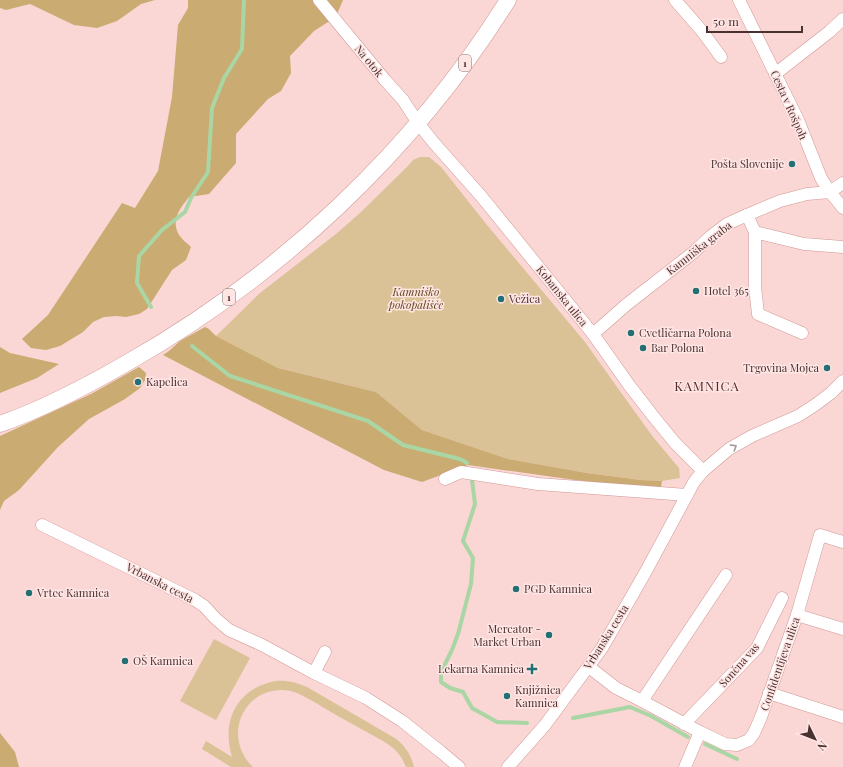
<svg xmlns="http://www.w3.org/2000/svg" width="843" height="767" viewBox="0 0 843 767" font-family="'Playfair Display',serif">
	<rect width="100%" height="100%" fill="#fad6d4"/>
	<g fill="#dac296">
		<polygon points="420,157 429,157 441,167 487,225 585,342 612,380 653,437 679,468 680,478 662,481 640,480 587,473 508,459 422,430 376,392 278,368 216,336 260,293 336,234 360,213 407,167 413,160"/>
		<polygon points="214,639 250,658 216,720 180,701"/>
		<path d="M 276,681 C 288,680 297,683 307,687 L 393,737 C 404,744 411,754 414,767 L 406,767 C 403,760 400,754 394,749 C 389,744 381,740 374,736 C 364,731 355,725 345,720 C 335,714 325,709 316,703 C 310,700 304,696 297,693 C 292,691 287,690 282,690 C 241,690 223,739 253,767 L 231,767 L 202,749 L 206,741 L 232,757 C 221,721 237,688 276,681 Z"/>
	</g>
	<g fill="#caab71">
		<polygon points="0,0 155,0 141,4 117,21 97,28 74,25 30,4 6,10 0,8"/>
		<path d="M 188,0 L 343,0 L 337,14 L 328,22 L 314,31 L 290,56 L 291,73 L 281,91 L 268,99 L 236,134 L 236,163 L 209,194 L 189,197 C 181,207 171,219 178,233 C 180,238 187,243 191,247 L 186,260 L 172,270 L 147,309 L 139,314 L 126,317 L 117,316 L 104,317 L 93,322 L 83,332 L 60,346 L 46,350 L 31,348 L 22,339 L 48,315 L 122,203 L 135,208 L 158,171 L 172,97 L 178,25 L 188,8 Z"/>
		<polygon points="205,327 209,329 216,336 278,368 376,392 422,430 508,459 587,473 640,480 662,481 661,487 638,487 575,480 468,465 422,482 384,470 163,355 169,351 180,341"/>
		<polygon points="0,347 10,353 59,364 37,378 0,393"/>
		<polygon points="139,367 146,373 145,380 140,388 125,399 89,419 58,447 19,490 4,501 0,510 0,436 91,394"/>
		<polygon points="0,733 15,752 19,767 0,767"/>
	</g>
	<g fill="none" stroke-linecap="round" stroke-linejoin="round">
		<g stroke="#a9d6a4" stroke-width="4">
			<polyline points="151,307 137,283 139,256 162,230 185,212 191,198 208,172 212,108 224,78 242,49 244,0"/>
			<polyline points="192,346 230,376 368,421 403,445 460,459 467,463"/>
			<polyline points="472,480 475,504 463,541 473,558 471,584 458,634 452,650 441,672 441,682 450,688 463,692 472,708 497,722 527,723"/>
			<polyline points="573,718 630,707 651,716 688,737"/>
			<polyline points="705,744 737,759"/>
		</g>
		<defs>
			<g id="minor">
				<polyline points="319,0 385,80 403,100 418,123 434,143 481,196 593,334 629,385 653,416 675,443 703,471"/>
				<polyline points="675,0 702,31 721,57"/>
				<polyline points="739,0 798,120 821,178 830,192 843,208"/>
				<polyline points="775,74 829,32 843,19"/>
				<polyline points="747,215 755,232 804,244 843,247"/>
				<polyline points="755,232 755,287 758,314 802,333"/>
				<polyline points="593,334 626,305 694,252 710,237 727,224 747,215 780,201 807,194 830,192 843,183"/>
				<polyline points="445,479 461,472 538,484 687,495"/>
				<polyline points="42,525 195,600 204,606 215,618 229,630 262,645 314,673 366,698 402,721 441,752 459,767"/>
				<polyline points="797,615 843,629"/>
				<polyline points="589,667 616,688 642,701 700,732 725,744 737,745 749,740 754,733 761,717 797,615 820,535 843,542"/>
				<polyline points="314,673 325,652"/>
				<polyline points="769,693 843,717"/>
				<polyline points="642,701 726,575"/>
				<polyline points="684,724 757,648 782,598"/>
				<polyline points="508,767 545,725 602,648 645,573 694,482 703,471 729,449 752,436 798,416 815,405 831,393 843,381"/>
				<polyline points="685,767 700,732"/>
			</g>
			<path id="major" d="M 0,424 C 43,409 85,387 125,364 C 279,277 414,151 508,0"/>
		</defs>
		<use href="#minor" stroke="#d09896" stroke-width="13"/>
		<use href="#major" stroke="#d09896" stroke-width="17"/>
		<use href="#minor" stroke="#fff" stroke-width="12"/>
		<use href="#major" stroke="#fff" stroke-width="16"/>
	</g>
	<defs><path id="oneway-chevron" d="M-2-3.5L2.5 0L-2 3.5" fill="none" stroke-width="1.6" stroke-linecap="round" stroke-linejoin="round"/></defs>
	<use stroke="#a49898" href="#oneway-chevron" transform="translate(734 447) rotate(-32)"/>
	<g fill="#246f74" stroke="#ffe6e5" stroke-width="1.5">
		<circle cx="792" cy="164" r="4"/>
		<circle cx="696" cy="291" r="4"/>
		<circle cx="501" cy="299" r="4"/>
		<circle cx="631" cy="333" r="4"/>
		<circle cx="643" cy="348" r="4"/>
		<circle cx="827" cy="368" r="4"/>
		<circle cx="138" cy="382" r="4"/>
		<circle cx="516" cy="589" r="4"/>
		<circle cx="29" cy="593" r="4"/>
		<circle cx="549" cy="635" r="4"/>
		<circle cx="125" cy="661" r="4"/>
		<path d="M530 663h4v4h4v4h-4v4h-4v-4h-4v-4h4z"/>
		<circle cx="507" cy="696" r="4"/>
	</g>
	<g text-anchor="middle" stroke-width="3" stroke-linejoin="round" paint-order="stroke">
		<g fill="#ffe6e5" stroke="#806766" stroke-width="1">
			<rect x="459" y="55" width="12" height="16" rx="3"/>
			<rect x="223" y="289" width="12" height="16" rx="3"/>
		</g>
		<g font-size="10" font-weight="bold" fill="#493130">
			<text x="465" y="67">1</text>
			<text x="229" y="301">1</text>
		</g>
		<g font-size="11" fill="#493130" stroke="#ffe6e5">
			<text transform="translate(369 61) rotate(51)" y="4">Na otok</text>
			<text transform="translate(789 105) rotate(66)" y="4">Cesta v Rošpoh</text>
			<text transform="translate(699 248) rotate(-38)" y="4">Kamniška graba</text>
			<text transform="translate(562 296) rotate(51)" y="4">Kobanska ulica</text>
			<text transform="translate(160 583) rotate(27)" y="4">Vrbanska cesta</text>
			<text transform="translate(606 637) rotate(-58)" y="4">Vrbanska cesta</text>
			<text transform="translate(780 664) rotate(-71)" y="4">Confidentijeva ulica</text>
			<text transform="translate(739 665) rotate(-49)" y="4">Sončna vas</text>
		</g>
		<g font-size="11" fill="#493130" stroke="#ffe6e5" text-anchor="start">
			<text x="784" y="168" text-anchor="end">Pošta Slovenije</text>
			<text x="704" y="295">Hotel 365</text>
			<text x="509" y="303">Vežica</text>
			<text x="639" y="337">Cvetličarna Polona</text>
			<text x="651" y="352">Bar Polona</text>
			<text x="819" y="372" text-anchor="end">Trgovina Mojca</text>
			<text x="146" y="386">Kapelica</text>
			<text x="524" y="593">PGD Kamnica</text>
			<text x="37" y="597">Vrtec Kamnica</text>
			<text x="541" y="633" text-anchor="end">Mercator -<tspan x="541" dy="13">Market Urban</tspan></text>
			<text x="133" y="665">OŠ Kamnica</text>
			<text x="524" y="673" text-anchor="end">Lekarna Kamnica</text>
			<text x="515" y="694">Knjižnica<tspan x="515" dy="13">Kamnica</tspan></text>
		</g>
		<g font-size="11" font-style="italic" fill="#5e471a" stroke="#ffe6e5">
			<text x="416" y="296">Kamniško<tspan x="416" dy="13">pokopališče</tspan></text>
		</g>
		<g font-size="13" letter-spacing="1" fill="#582a29" stroke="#ffe6e5">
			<text x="707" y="391">KAMNICA</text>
		</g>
	</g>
	<g transform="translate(815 739) rotate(133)" stroke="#ffe6e5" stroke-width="3" paint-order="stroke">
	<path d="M0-3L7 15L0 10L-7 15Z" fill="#493130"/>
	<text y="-6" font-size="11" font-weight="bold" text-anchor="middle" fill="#493130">N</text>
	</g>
	<path d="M707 26v6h95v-6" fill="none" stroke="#493130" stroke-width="2"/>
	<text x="713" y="26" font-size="12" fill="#493130" stroke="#ffe6e5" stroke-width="3" paint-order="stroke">50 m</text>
</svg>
